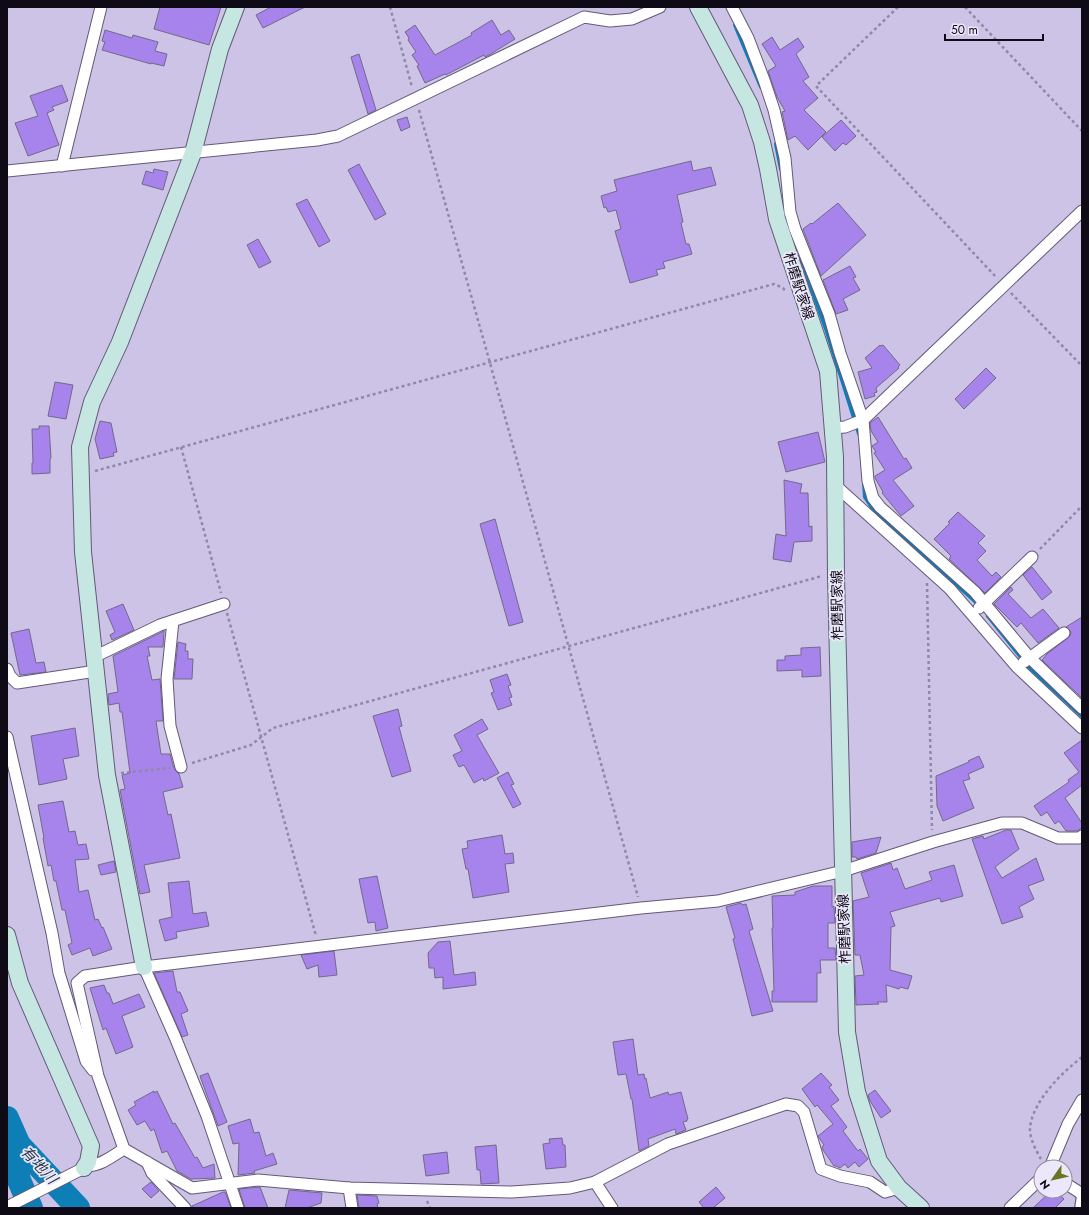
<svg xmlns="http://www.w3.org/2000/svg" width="1089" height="1215" viewBox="0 0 1089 1215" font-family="Jost,'Noto Sans JP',sans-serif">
	<rect width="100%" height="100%" fill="#cdc3e7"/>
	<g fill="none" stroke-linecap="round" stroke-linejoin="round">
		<g stroke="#0e7fb6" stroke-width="4">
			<polyline points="735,25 761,87"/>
			<polyline points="776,144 781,169"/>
			<polyline points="784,201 784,213 788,222"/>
			<polyline points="797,247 826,329 859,434"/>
			<polyline points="864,483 865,497 873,509 977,603"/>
			<polyline points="988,616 1028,666 1082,716"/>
		</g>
		<g stroke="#0e7fb6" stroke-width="24">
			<polyline points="7,1118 19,1145 78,1208"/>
			<polyline points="19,1145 18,1178 31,1208"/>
		</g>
	</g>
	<g fill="#a783ec" stroke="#726989">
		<polygon points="160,7 221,7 209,45 154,29"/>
		<polygon points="271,7 305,7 263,28 256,15"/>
		<polygon points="492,20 501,35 509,30 515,39 489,55 485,57 484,55 446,75 445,74 425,83 417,66 419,65 412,55 416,52 408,40 409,38 405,32 415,25 435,55 472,35 471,33"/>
		<polygon points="105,30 132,38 133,35 158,42 155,51 167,54 164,66 151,63 151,64 102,50 105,42 102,41"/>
		<polygon points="772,37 780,50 798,38 804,47 796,54 809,77 803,81 818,98 804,110 826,132 808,150 795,136 788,140 782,112 785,111 777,97 768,71 776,66 762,44"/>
		<polygon points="359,54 376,110 368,114 351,57"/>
		<polygon points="62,85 68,101 52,107 54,110 47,113 59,145 28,156 15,123 38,116 30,96"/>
		<polygon points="407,117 410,127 401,131 397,120"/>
		<polygon points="841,120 856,136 846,145 843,143 835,151 822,137"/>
		<polygon points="691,161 693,171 711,167 716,185 677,195 683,222 681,223 686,244 689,244 692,254 663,262 665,268 656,270 658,275 630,283 615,231 621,229 616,210 608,212 606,207 604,208 601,196 617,191 614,180"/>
		<polygon points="359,164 386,214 375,220 348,170"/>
		<polygon points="154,169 168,172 163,190 142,184 146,171 153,173"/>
		<polygon points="307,199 330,241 319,247 296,204"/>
		<polygon points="838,203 866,235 821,276 803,229 811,223 812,224"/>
		<polygon points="258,239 271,262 259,268 247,245"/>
		<polygon points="850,266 856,277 853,278 860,290 843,299 848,310 836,314 823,280"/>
		<polygon points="880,345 881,346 883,345 900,365 898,367 899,368 876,388 877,392 874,393 875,396 865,399 858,372 872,368 865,358"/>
		<polygon points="986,368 996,378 964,409 955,399"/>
		<polygon points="55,382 73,385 66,419 48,416"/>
		<polygon points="878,417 904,459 906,458 912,468 893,480 914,506 901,516 882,493 883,492 875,478 875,476 885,470 874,453 876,452 872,446 878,442 871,431 870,423"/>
		<polygon points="100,421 111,423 117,452 113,453 114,456 100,459 95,439"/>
		<polygon points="39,426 49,426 51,458 50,459 50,473 32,474 32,463 33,463 32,429 39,429"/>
		<polygon points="818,432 825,462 786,472 778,442"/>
		<polygon points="784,480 802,484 800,493 808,493 809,527 812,526 812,541 794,542 791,562 773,559 776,534 786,536"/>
		<polygon points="958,512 985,536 978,543 986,551 977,560 992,576 996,572 1001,577 985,593 949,559 951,556 934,539 950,523 948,522"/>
		<polygon points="495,519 523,622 509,626 480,524"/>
		<polygon points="1032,567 1052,592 1042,600 1023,575"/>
		<polygon points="1011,587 1013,590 1008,594 1031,618 1043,609 1059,628 1038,643 1021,623 1017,627 994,604"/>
		<polygon points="123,604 134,630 112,640 110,635 115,632 106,611"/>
		<polygon points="1082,617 1082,698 1042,660 1047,654 1070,636 1071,632 1066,627"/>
		<polygon points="29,629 36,663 44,662 46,672 20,675 11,633"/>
		<polygon points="164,631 163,647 148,647 150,656 147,656 152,680 160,679 163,721 156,721 161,754 170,754 174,769 179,774 183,787 163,792 168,815 171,814 180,858 144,865 150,892 140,894 120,790 125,789 122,775 130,773 122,712 120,712 119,703 109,705 108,694 118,692 113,656"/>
		<polygon points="178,642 186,644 185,651 188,651 188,659 193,659 192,679 174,679"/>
		<polygon points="820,647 821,676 802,677 802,670 777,671 777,660 785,660 785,656 801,655 801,648"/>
		<polygon points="507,674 511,685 508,686 512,697 509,698 512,705 498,710 491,693 494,692 490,680"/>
		<polygon points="398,709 402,726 399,727 411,771 392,777 373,716"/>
		<polygon points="482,719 488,729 477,735 499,773 484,781 483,778 474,783 464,765 459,767 453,755 462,751 454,735"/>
		<polygon points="75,728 79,756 63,759 67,779 39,785 31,736"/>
		<polygon points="1082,740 1082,785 1065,798 1082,823 1082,828 1076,831 1066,831 1059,821 1055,824 1047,812 1041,816 1034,806 1069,782 1068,780 1079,772 1064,753"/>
		<polygon points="979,756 984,767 968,774 970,779 963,781 974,808 943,821 937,806 936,776 969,762 968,761"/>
		<polygon points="508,772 514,784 511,785 521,804 513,808 497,778"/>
		<polygon points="63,801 69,832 75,831 78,845 86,844 89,859 75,860 79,892 88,890 95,920 98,919 102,928 103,927 112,949 93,956 90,948 72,955 68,945 72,943 65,910 62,910 56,881 54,881 51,865 48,866 43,838 44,838 38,805"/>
		<polygon points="1006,830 1011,830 1019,849 995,867 1002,878 1036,858 1044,880 1028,886 1034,899 1019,907 1023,917 1002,924 972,839 983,836 984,839"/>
		<polygon points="502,835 505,854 513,853 514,863 505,864 509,892 473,898 468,869 466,869 462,849 468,848 467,841"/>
		<polygon points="881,837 876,853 857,859 856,857 852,857 852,842"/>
		<polygon points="114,861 116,872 101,875 98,865"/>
		<polygon points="891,863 893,870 897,868 905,889 932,880 929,872 954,865 963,896 941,902 940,898 890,912 895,926 891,927 890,970 912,976 908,989 900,987 899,989 886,985 887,1002 877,1002 879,1004 856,1005 855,976 864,975 860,955 855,955 853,901 869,897 861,873"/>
		<polygon points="377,876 388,928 376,931 375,922 368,923 359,879"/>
		<polygon points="189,881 193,914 206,912 209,926 176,932 177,938 165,941 159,920 172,917 168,883"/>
		<polygon points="813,886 832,886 832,907 834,906 835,923 828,923 828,948 835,948 836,960 820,960 821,973 817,973 817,1002 772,1002 772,991 774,991 772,928 773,928 772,896 795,895 795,892"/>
		<polygon points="741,903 742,905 746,904 753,929 749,931 773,1011 752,1016 733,939 735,938 726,907"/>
		<polygon points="450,941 454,975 475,972 476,985 443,989 443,977 435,978 434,968 429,968 428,953 438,942"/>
		<polygon points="334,951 337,975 319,977 318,965 307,969 301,955"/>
		<polygon points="173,971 177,992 180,992 188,1011 181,1014 188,1035 182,1037 154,973"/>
		<polygon points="104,985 107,993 109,993 113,1004 139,994 145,1007 122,1016 133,1047 116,1054 106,1028 103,1030 90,988"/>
		<polygon points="633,1039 638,1075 644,1074 645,1079 646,1078 650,1098 668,1092 669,1095 681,1092 688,1119 687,1119 687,1121 683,1122 686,1130 676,1134 675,1129 648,1139 649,1146 639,1151 632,1099 631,1099 626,1074 618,1075 613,1042"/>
		<polygon points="208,1073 227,1122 218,1126 200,1076"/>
		<polygon points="821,1073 832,1085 829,1087 839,1100 831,1106 847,1127 843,1131 858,1151 860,1149 868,1159 859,1167 855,1162 848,1168 845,1164 840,1168 836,1166 834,1166 823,1150 822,1147 824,1145 818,1136 833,1124 817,1105 815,1107 802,1089"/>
		<polygon points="875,1090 891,1111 881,1118 870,1101 868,1095"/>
		<polygon points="154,1091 154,1093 157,1091 173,1124 175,1123 195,1158 197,1157 203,1168 214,1164 215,1178 191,1179 177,1171 167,1151 162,1153 154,1129 151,1131 145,1121 137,1125 128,1110 136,1105 134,1102"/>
		<polygon points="250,1119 254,1133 259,1132 266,1156 273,1153 277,1164 254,1171 255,1173 238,1175 239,1143 233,1144 228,1126"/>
		<polygon points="562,1138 563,1145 565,1145 566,1167 546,1169 543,1144 550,1143 549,1139"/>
		<polygon points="496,1145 499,1183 481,1184 480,1170 477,1170 475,1147"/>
		<polygon points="447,1152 449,1173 426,1176 423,1155"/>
		<polygon points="151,1182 159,1191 151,1198 142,1189"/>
		<polygon points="260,1187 268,1208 245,1208 239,1189"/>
		<polygon points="716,1187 725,1198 713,1208 704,1208 699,1202"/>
		<polygon points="289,1190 322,1193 321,1203 307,1208 285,1208"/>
		<polygon points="1051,1191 1056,1191 1064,1199 1055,1208 1033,1208"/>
		<polygon points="223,1192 225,1192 231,1208 192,1208 192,1206"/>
		<polygon points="357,1195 377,1196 379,1203 377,1204 378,1208 359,1208"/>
	</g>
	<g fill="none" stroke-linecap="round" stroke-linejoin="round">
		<defs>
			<polyline id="lane" points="1078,1208 1080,1194"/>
			<g id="street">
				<polyline points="732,7 748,38 764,80 774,110 785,158 790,212 795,229 829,314 840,353 863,420 868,481 873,498 880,507 975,592 1029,657 1082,708"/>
				<polyline points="62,166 101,7"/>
				<polyline points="7,171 317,140 338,136 584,17 610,21 632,19 660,7"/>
				<polyline points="833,428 845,427 863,420 1082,211"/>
				<polyline points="835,485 950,589 1017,667 1082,728"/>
				<polyline points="979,608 1032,557"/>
				<polyline points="173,621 167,679 170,726 181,767"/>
				<polyline points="94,657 160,625 224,604"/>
				<polyline points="1024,662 1064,633"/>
				<polyline points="7,669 10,676 17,683 96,671"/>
				<polyline points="7,737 52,933 59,973 86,1061 93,1070"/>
				<polyline points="144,967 175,1037 207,1116 238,1208"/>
				<polyline points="147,1162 152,1173 185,1208"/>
				<path d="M 86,1165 C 98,1168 114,1155 124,1149"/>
				<polyline points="1050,1167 1068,1124 1082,1100"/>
				<polyline points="595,1182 612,1208"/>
				<polyline points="1065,1183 1082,1194"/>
				<polyline points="349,1188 352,1208"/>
				<polyline points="899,1188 885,1192 870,1182 840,1176 821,1169 804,1112 798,1106 786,1104 668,1144 595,1182 570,1188 512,1192 349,1188 258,1180 192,1188 124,1149 98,1076 77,983 85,976 144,967 641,908 718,901 843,871 933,842 1002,823 1022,823 1058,838 1079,838 1082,836"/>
				<polyline points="7,1207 84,1168"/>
				<polyline points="1010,1208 1041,1178"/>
			</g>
			<g id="secondary">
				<polyline points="698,7 750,105 762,142 768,169 777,219 828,371 835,457 836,576 847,1032 857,1092 879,1161 899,1188 921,1208"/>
				<polyline points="7,935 20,983 91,1146 88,1162 84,1168"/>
				<polyline points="144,967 107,775 83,552 80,447 92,402 120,342 193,153 220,49 236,7"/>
			</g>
		</defs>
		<use href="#lane" stroke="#635978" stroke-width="8"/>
		<use href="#street" stroke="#635978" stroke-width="13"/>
		<use href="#secondary" stroke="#635978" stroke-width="18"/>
		<g stroke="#9088a5" stroke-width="2.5" stroke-dasharray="3 3" stroke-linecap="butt">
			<polyline points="390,7 412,87"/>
			<polyline points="898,7 816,86 997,278"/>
			<polyline points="965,7 1082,131"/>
			<polyline points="419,110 490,363 638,897"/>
			<polyline points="1011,293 1082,366"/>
			<polyline points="181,447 221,593"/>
			<polyline points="95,471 774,284 783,288 786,292"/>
			<polyline points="1040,549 1082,506"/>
			<polyline points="927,583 932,830"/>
			<polyline points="227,613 316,936"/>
			<polyline points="192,763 251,745 273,728 822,576"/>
			<polyline points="121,773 170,768"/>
			<path d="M 1041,1159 C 1036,1151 1029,1137 1030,1127 C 1030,1124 1032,1121 1032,1118 C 1041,1093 1062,1073 1082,1057"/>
			<polyline points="427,1201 430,1208"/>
		</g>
		<use href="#lane" stroke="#fff" stroke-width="5.5"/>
		<use href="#street" stroke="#fff" stroke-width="11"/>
		<use href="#secondary" stroke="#c6e7e1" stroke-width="16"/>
	</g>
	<g text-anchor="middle" stroke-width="3.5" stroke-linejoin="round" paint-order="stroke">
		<g font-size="14" fill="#0e0a16" stroke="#ece7fa">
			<text transform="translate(799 286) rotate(72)" y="5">柞磨駅家線</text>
			<text transform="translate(837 605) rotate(-91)" y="5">柞磨駅家線</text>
			<text transform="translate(844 929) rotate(-92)" y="5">柞磨駅家線</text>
		</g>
		<g font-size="15" font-style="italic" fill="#1d3240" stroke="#ece7fa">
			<text transform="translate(39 1165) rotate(47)" y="5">有地川</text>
		</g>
	</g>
	<rect width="1089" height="1215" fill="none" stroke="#0e0a16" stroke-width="16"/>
	<g transform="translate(1053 1179) rotate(236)"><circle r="19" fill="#ece7fa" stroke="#938f9f"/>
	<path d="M0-3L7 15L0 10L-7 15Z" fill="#687522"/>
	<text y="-6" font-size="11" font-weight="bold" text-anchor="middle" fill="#0e0a16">N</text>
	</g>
	<path d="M945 34v6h98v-6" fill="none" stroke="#0e0a16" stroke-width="2"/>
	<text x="951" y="34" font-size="12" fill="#0e0a16" stroke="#ece7fa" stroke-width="3" paint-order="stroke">50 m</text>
</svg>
